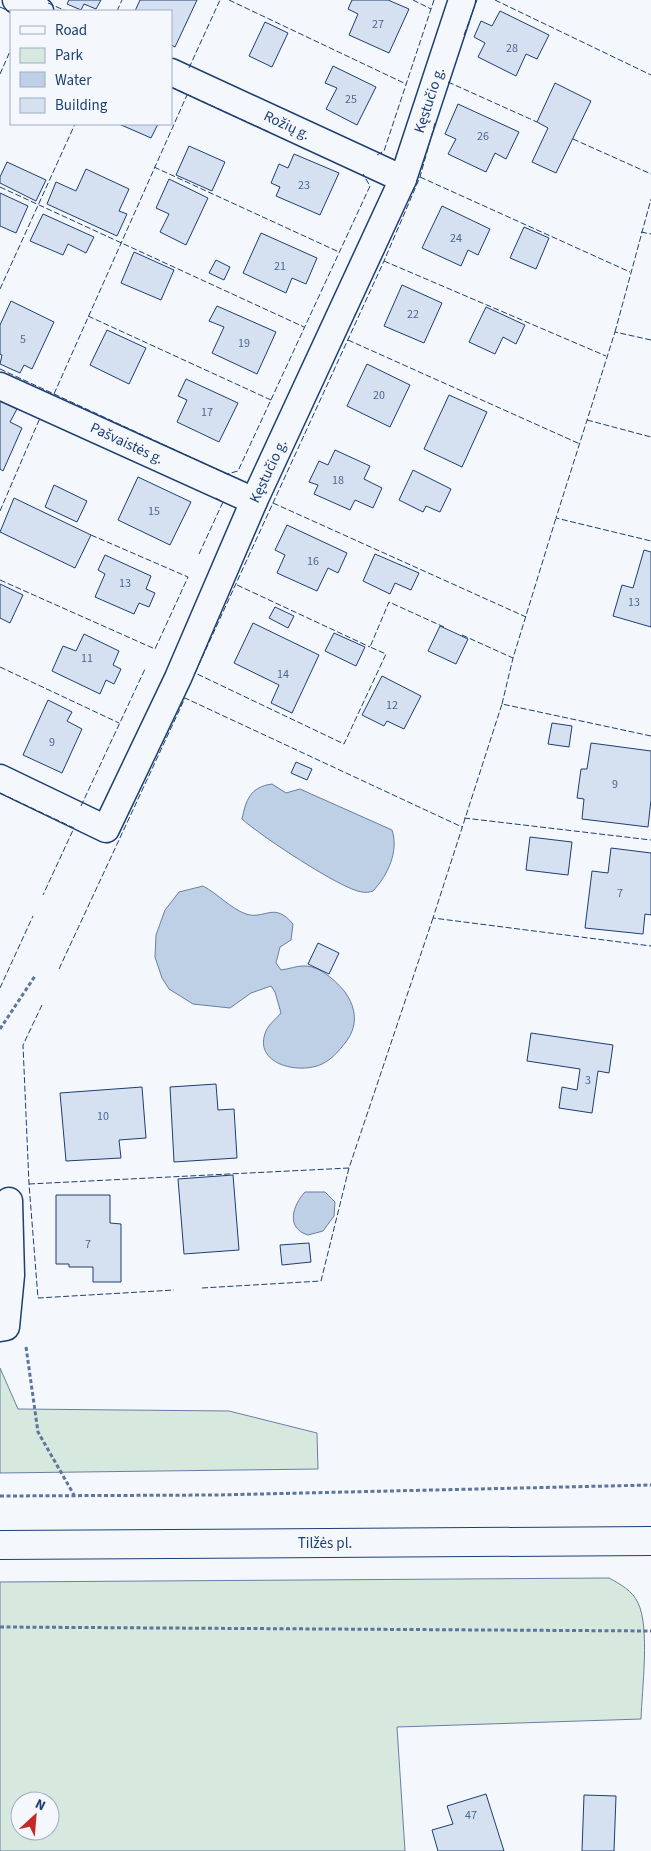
<svg xmlns="http://www.w3.org/2000/svg" width="651" height="1851" viewBox="0 0 651 1851" font-family="'Source Sans 3',sans-serif">
	<rect width="100%" height="100%" fill="#f4f7fb"/>
	<g fill="#d7e8df" stroke="#687fa3" fill-rule="evenodd">
		<polygon points="0,1368 18,1409 229,1411 317,1433 318,1469 0,1473"/>
		<path d="M 609,1578 C 620,1584 633,1591 638,1603 C 650,1627 642,1689 641,1719 L 397,1727 L 405,1851 L 0,1851 L 0,1582 ZM 20,1801 L 50,1801 L 50,1831 L 20,1831 Z"/>
	</g>
	<g fill="#bed0e5" stroke="#687fa3">
		<path d="M 272,784 L 286,793 L 300,789 L 392,830 C 399,851 388,875 373,891 C 370,892 365,893 362,892 C 342,890 258,834 242,819 C 246,800 250,787 272,784 Z"/>
		<path d="M 203,886 C 218,894 230,908 246,914 C 265,920 274,901 293,924 L 291,940 L 280,947 L 276,963 L 281,970 C 289,969 296,966 303,966 C 319,965 336,981 345,992 C 357,1009 358,1027 345,1043 C 338,1052 332,1059 322,1064 C 299,1075 252,1064 266,1031 C 269,1024 276,1019 281,1013 L 275,992 L 271,986 L 251,993 L 230,1008 L 193,1004 L 169,989 L 162,978 L 155,957 L 156,935 L 165,910 L 179,892 Z"/>
		<path d="M 305,1192 L 325,1192 L 335,1202 L 334,1216 L 323,1231 L 308,1235 C 285,1228 293,1205 305,1192 Z"/>
	</g>
	<g fill="#d5e0f0" stroke="#1d3f73">
		<polygon points="69,0 101,0 96,9 84,4 81,10 67,4"/>
		<polygon points="140,0 197,0 175,47 171,45 171,11 135,11"/>
		<polygon points="352,0 388,0 409,9 389,53 349,35 358,14 348,9"/>
		<polygon points="500,11 549,35 537,59 526,54 516,76 478,57 485,43 474,37 481,21 492,26"/>
		<polygon points="265,22 288,33 272,67 249,56"/>
		<polygon points="333,66 376,87 357,125 326,109 337,88 325,83"/>
		<polygon points="555,83 591,101 556,173 532,162 548,128 537,122"/>
		<polygon points="458,104 519,132 506,159 495,153 486,172 448,154 456,139 445,134"/>
		<polygon points="119,124 158,124 151,138"/>
		<polygon points="189,146 225,162 212,191 176,175"/>
		<polygon points="294,154 339,173 320,215 276,196 280,187 271,183 279,164 288,168"/>
		<polygon points="7,162 46,180 36,201 0,183 0,177"/>
		<polygon points="86,169 129,189 119,211 127,214 117,236 47,204 56,182 76,191"/>
		<polygon points="169,179 208,198 186,245 160,232 169,214 156,208"/>
		<polygon points="0,193 28,206 16,233 0,226"/>
		<polygon points="442,206 490,229 478,255 468,250 461,266 422,248"/>
		<polygon points="43,214 94,237 86,253 68,244 63,255 30,241"/>
		<polygon points="524,227 549,238 536,269 510,258"/>
		<polygon points="261,233 317,258 306,284 292,278 286,293 243,273"/>
		<polygon points="134,252 174,270 161,300 121,283"/>
		<polygon points="216,260 230,267 224,280 209,273"/>
		<polygon points="402,285 442,303 424,343 384,326"/>
		<polygon points="11,301 54,322 32,369 24,365 20,373 0,364 2,355 0,354 0,325"/>
		<polygon points="217,306 276,332 257,374 212,353 224,327 209,321"/>
		<polygon points="486,307 525,325 516,344 503,337 495,354 469,342"/>
		<polygon points="107,330 146,348 129,384 90,365"/>
		<polygon points="367,364 410,385 390,427 347,406"/>
		<polygon points="186,379 238,403 219,442 177,422 187,400 178,396"/>
		<polygon points="449,395 487,412 462,467 424,449"/>
		<polygon points="0,401 17,409 10,422 22,428 3,471 0,469"/>
		<polygon points="335,450 370,466 364,479 382,488 373,508 355,500 350,510 314,494 318,485 309,482 319,461 328,465"/>
		<polygon points="413,470 451,489 440,512 426,506 423,512 399,500"/>
		<polygon points="138,477 191,502 170,545 118,520"/>
		<polygon points="54,485 87,501 77,522 45,507"/>
		<polygon points="14,498 91,535 75,568 0,532"/>
		<polygon points="287,525 347,553 338,573 328,568 317,591 277,573 285,555 275,550"/>
		<polygon points="644,550 651,552 651,627 613,616 622,585 633,588"/>
		<polygon points="375,554 419,573 411,590 395,583 390,594 363,581"/>
		<polygon points="105,555 151,576 146,589 155,593 149,607 139,603 134,614 95,597 105,574 98,570"/>
		<polygon points="0,584 23,595 10,623 0,618"/>
		<polygon points="275,607 294,616 288,628 269,618"/>
		<polygon points="253,623 319,655 292,713 271,703 279,685 234,663"/>
		<polygon points="440,626 468,639 456,664 428,651"/>
		<polygon points="334,633 365,647 356,666 325,651"/>
		<polygon points="84,634 119,651 113,665 121,669 114,684 106,680 100,694 52,671 63,646 76,651"/>
		<polygon points="382,676 421,696 404,729 387,721 384,726 362,715"/>
		<polygon points="48,700 72,712 67,721 82,729 62,773 23,755"/>
		<polygon points="552,723 572,726 569,747 548,744"/>
		<polygon points="591,743 651,751 651,800 648,827 582,819 584,799 577,798 581,769 587,769"/>
		<polygon points="296,762 312,769 307,780 291,773"/>
		<polygon points="530,837 572,842 568,875 526,870"/>
		<polygon points="611,848 651,853 651,915 645,914 643,934 585,928 592,871 608,873"/>
		<polygon points="318,943 339,953 329,974 308,964"/>
		<polygon points="531,1033 613,1045 609,1073 598,1071 592,1113 559,1108 562,1087 577,1090 580,1069 527,1061"/>
		<polygon points="216,1084 218,1110 234,1109 237,1158 174,1162 170,1087"/>
		<polygon points="142,1087 146,1138 119,1140 121,1158 66,1161 60,1093"/>
		<polygon points="233,1175 239,1250 184,1254 178,1179"/>
		<polygon points="56,1195 110,1195 110,1223 121,1224 121,1282 93,1282 93,1267 69,1267 69,1264 56,1264"/>
		<polygon points="309,1243 311,1262 282,1265 280,1245"/>
		<polygon points="486,1794 504,1851 438,1851 432,1830 453,1824 447,1806"/>
		<polygon points="584,1795 616,1796 614,1851 582,1851"/>
	</g>
	<g fill="none" stroke-linecap="round" stroke-linejoin="round">
		<defs>
			<g id="minor">
				<polyline points="16,0 40,11"/>
				<polyline points="171,72 403,179"/>
				<polyline points="0,386 254,501"/>
				<polyline points="0,778 106,829 178,678 254,501 403,179 462,0"/>
				<polyline points="0,1328 6,1327 11,1275 9,1201"/>
			</g>
			<polyline id="trunk" points="0,1545 651,1541"/>
		</defs>
		<use href="#minor" stroke="#1d3f73" stroke-width="29"/>
		<use href="#trunk" stroke="#1d3f73" stroke-width="30"/>
		<g stroke="#5e769c" stroke-width="3" stroke-dasharray="4 2.5" stroke-linecap="butt">
			<polyline points="0,1029 35,976"/>
			<polyline points="26,1347 38,1432 74,1495"/>
			<polyline points="0,1496 217,1495 651,1485"/>
			<polyline points="0,1627 651,1631"/>
		</g>
		<use href="#minor" stroke="#f4f7fb" stroke-width="26"/>
		<use href="#trunk" stroke="#f4f7fb" stroke-width="28"/>
		<g stroke="#1d3f73" stroke-width="1" stroke-dasharray="6 2.5" stroke-linecap="butt">
			<polyline points="229,0 406,84"/>
			<polyline points="413,0 431,9"/>
			<polyline points="495,0 651,75"/>
			<polyline points="48,3 66,11"/>
			<polyline points="0,7 11,12"/>
			<polyline points="117,11 122,0"/>
			<polyline points="464,35 477,0"/>
			<polyline points="189,68 220,0"/>
			<polyline points="0,74 11,49"/>
			<polyline points="448,82 537,122"/>
			<polyline points="171,87 269,132"/>
			<polyline points="435,123 420,177 384,261 195,673 344,744 386,654 370,647 389,602 444,627"/>
			<polyline points="573,139 651,174"/>
			<polyline points="377,155 384,151 434,0"/>
			<polyline points="154,167 339,252"/>
			<polyline points="420,177 630,272"/>
			<polyline points="0,187 304,327"/>
			<polyline points="641,232 651,234"/>
			<polyline points="384,261 606,356"/>
			<polyline points="0,289 75,124"/>
			<polyline points="88,316 271,400"/>
			<polyline points="615,332 651,199"/>
			<polyline points="348,340 580,444"/>
			<polyline points="651,340 615,332 556,518 651,541"/>
			<polyline points="0,369 227,474 238,471 370,186 363,174"/>
			<polyline points="54,394 187,95"/>
			<polyline points="587,420 651,437"/>
			<polyline points="273,503 526,617"/>
			<polyline points="0,511 40,418"/>
			<polyline points="199,554 223,502 214,497"/>
			<polyline points="0,580 155,649 188,577 91,535"/>
			<polyline points="237,585 370,647"/>
			<polyline points="462,635 513,658"/>
			<polyline points="0,667 119,723"/>
			<polyline points="502,704 513,658 556,518"/>
			<polyline points="651,736 502,704 433,918 651,946"/>
			<polyline points="0,793 74,828 43,895"/>
			<polyline points="81,806 145,669"/>
			<polyline points="464,818 651,840"/>
			<polyline points="59,969 185,698 462,827"/>
			<polyline points="0,988 33,916"/>
			<polyline points="42,1005 23,1045 29,1184 38,1298 174,1290"/>
			<polyline points="29,1184 349,1168 433,918"/>
			<polyline points="202,1288 321,1281 349,1168"/>
		</g>
	</g>
	<g text-anchor="middle" stroke-width="4" stroke-linejoin="round" paint-order="stroke">
		<g font-size="12" fill="#4b6792">
			<text x="378" y="28">27</text>
			<text x="512" y="52">28</text>
			<text x="351" y="103">25</text>
			<text x="483" y="140">26</text>
			<text x="304" y="189">23</text>
			<text x="456" y="242">24</text>
			<text x="280" y="270">21</text>
			<text x="413" y="318">22</text>
			<text x="23" y="343">5</text>
			<text x="244" y="347">19</text>
			<text x="379" y="399">20</text>
			<text x="207" y="416">17</text>
			<text x="338" y="484">18</text>
			<text x="154" y="515">15</text>
			<text x="313" y="565">16</text>
			<text x="125" y="587">13</text>
			<text x="634" y="606">13</text>
			<text x="87" y="662">11</text>
			<text x="283" y="678">14</text>
			<text x="392" y="709">12</text>
			<text x="52" y="746">9</text>
			<text x="615" y="788">9</text>
			<text x="620" y="897">7</text>
			<text x="588" y="1084">3</text>
			<text x="103" y="1120">10</text>
			<text x="88" y="1248">7</text>
			<text x="471" y="1819">47</text>
		</g>
		<g font-size="15" fill="#1d3f73" stroke="#f4f7fb">
			<text transform="translate(429 100) rotate(-72)" y="5">Kęstučio g.</text>
			<text transform="translate(287 125) rotate(25)" y="5">Rožių g.</text>
			<text transform="translate(127 443) rotate(25)" y="5">Pašvaistės g.</text>
			<text transform="translate(268 471) rotate(-65)" y="5">Kęstučio g.</text>
			<text x="325" y="1548">Tilžės pl.</text>
		</g>
	</g>
	<rect x="10" y="10" width="162" height="115" fill="#f4f7fb" stroke="#9eadc5"/>
	<rect x="20" y="26" width="25" height="8" fill="#f4f7fb" stroke="#9eadc5"/>
	<text x="55" y="35" font-size="15" fill="#1d3f73">Road</text>
	<rect x="20" y="48" width="25" height="15" fill="#d7e8df" stroke="#9eadc5"/>
	<text x="55" y="60" font-size="15" fill="#1d3f73">Park</text>
	<rect x="20" y="72" width="25" height="15" fill="#bed0e5" stroke="#9eadc5"/>
	<text x="55" y="85" font-size="15" fill="#1d3f73">Water</text>
	<rect x="20" y="98" width="25" height="15" fill="#d5e0f0" stroke="#9eadc5"/>
	<text x="55" y="110" font-size="15" fill="#1d3f73">Building</text>
	<g transform="translate(35 1816) rotate(26)"><circle r="24" fill="#f4f7fb" stroke="#9eadc5"/>
	<path d="M0-4L9 19L0 12L-9 19Z" fill="#c62828"/>
	<text y="-8" font-size="14" font-weight="bold" text-anchor="middle" fill="#1d3f73">N</text>
	</g>
</svg>
